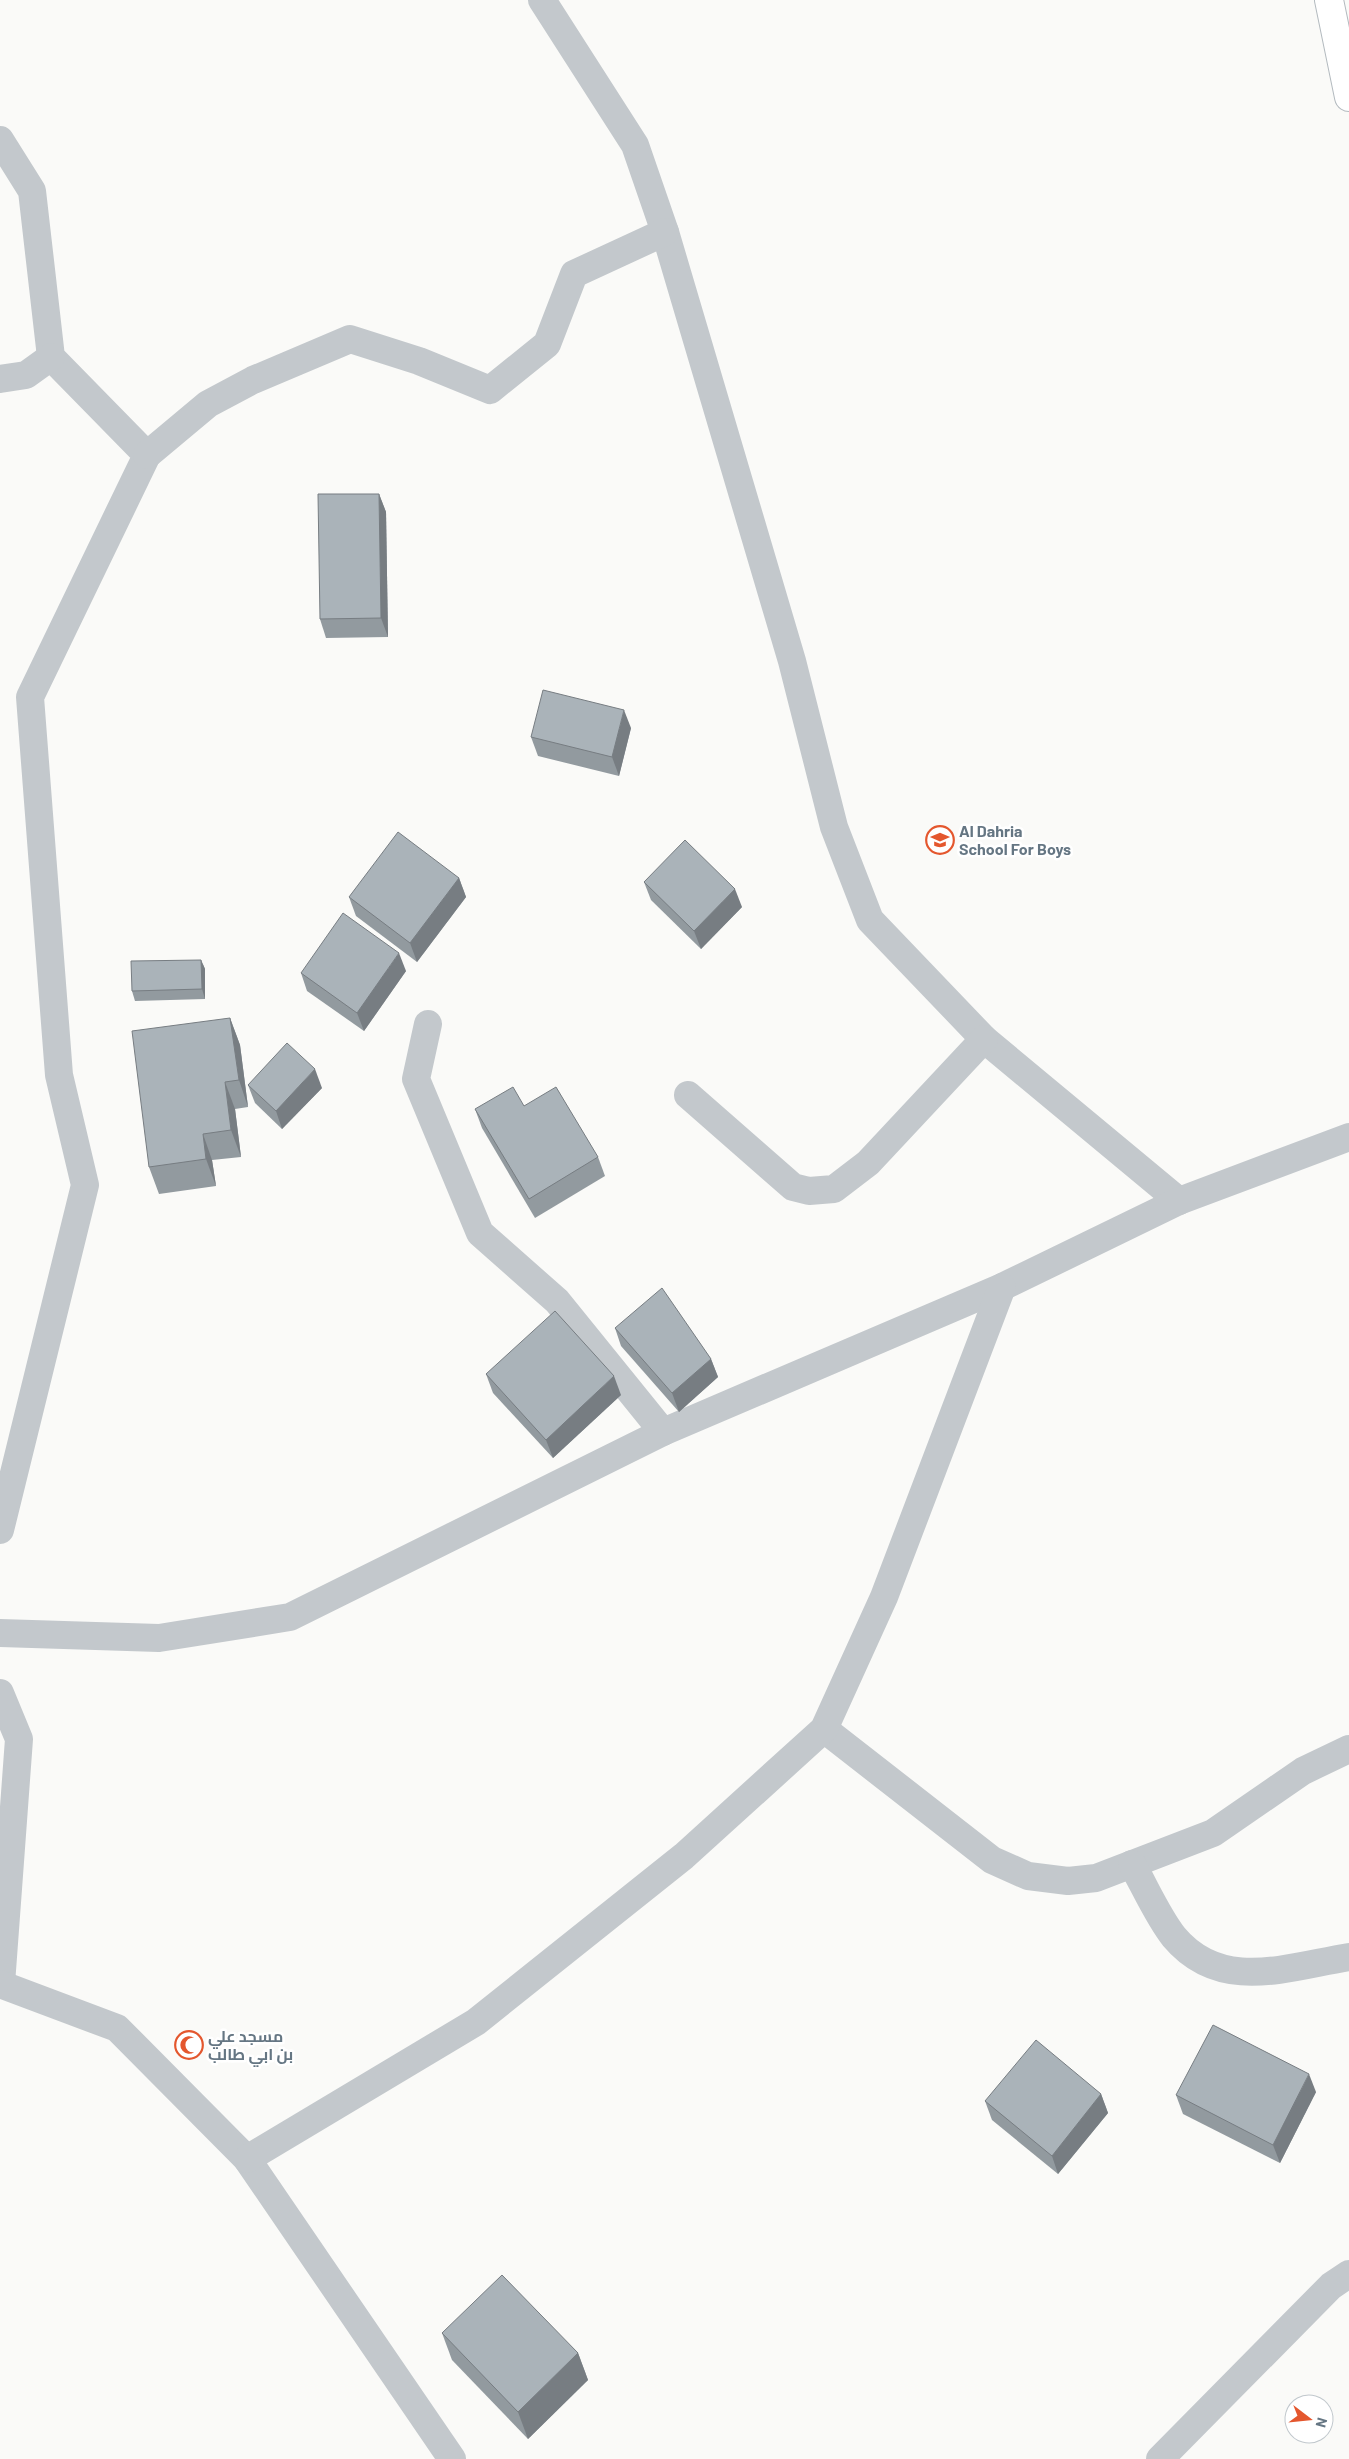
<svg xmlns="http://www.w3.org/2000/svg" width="1349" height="2459" viewBox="0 0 1349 2459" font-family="Barlow,Cairo,sans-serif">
	<rect width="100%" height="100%" fill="#fafaf8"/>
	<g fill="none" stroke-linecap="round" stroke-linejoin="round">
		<defs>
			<polyline id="secondary" points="1329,0 1349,97"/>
		</defs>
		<use href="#secondary" stroke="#b3babf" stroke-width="30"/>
		<g stroke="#c3c8cc" stroke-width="28">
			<polyline points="542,0 635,145 665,232 792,661 834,827 870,920 984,1039 1179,1201"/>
			<polyline points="0,140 32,191 51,357 147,455 30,697 59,1075 85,1185 0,1530"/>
			<polyline points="0,379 26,375 51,357"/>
			<polyline points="147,455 208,404 253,380 350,339 419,361 490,390 547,344 574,274 665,232"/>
			<polyline points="428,1024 416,1079 480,1233 557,1301 663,1432"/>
			<polyline points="688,1095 793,1187 809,1191 834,1189 868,1163 984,1039"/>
			<polyline points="0,1633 159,1638 290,1617 663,1432 1002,1287 1179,1201 1349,1137"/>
			<polyline points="0,1693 19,1739 1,1984"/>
			<polyline points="824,1729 992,1860 1028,1876 1068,1881 1096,1878 1213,1833 1303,1771 1349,1749"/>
			<path d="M 1132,1864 C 1145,1887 1158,1917 1174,1937 C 1221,1993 1287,1967 1349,1957"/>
			<polyline points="0,1984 117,2028 247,2159 452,2459"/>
			<polyline points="247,2159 476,2022 684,1856 824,1729 884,1597 1002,1287"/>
			<polyline points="1160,2459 1331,2286 1349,2274"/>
		</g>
		<use href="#secondary" stroke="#fff" stroke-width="28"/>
	</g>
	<g fill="#929a9f">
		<polygon points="379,494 386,512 388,637 326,638 320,619"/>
		<polygon points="631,728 619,776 538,756 531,737"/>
		<polygon points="459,878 466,897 417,962 356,916 349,897"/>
		<polygon points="644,882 742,907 701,949 651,900"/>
		<polygon points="201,960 205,969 205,999 135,1001 132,991"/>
		<polygon points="406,971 364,1031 307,991 301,973"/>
		<polygon points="230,1018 240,1045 248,1107 235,1109 241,1157 212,1160 216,1186 159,1194 149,1167"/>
		<polygon points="248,1085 322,1088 282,1129 255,1103"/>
		<polygon points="524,1106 598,1157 605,1176 535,1218 482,1128 475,1109"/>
		<polygon points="615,1328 711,1359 718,1377 679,1412 621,1346"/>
		<polygon points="486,1374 621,1395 553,1458 493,1393"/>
		<polygon points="1316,2092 1280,2163 1183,2114 1176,2095"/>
		<polygon points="1101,2094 1108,2113 1058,2174 992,2120 985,2101"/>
		<polygon points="442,2333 578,2353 588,2380 528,2439 452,2360"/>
	</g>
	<g fill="#777d82">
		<polygon points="379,494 386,512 388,637 381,618"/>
		<polygon points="624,710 631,728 619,776 612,757"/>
		<polygon points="459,878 466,897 417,962 410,943"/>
		<polygon points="735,889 742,907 701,949 694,931"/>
		<polygon points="399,953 406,971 364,1031 357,1013"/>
		<polygon points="201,960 205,969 205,999 202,989"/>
		<polygon points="230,1018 240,1045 248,1107 239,1080"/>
		<polygon points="315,1069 322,1088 282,1129 276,1111"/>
		<polygon points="225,1082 235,1109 241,1157 231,1130"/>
		<polygon points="203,1134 212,1160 216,1186 206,1159"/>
		<polygon points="711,1359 718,1377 679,1412 672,1393"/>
		<polygon points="614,1376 621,1395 553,1458 546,1440"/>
		<polygon points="1309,2074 1316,2092 1280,2163 1273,2145"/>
		<polygon points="1101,2094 1108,2113 1058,2174 1052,2156"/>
		<polygon points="578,2353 588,2380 528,2439 518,2412"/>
	</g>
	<g fill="#aab3b9" stroke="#777d82">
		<polygon points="318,494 379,494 381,618 320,619"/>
		<polygon points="543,690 624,710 612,757 531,737"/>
		<polygon points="398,832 459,878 410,943 349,897"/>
		<polygon points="685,840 735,889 694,931 644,882"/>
		<polygon points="343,913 399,953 357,1013 301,973"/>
		<polygon points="201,960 202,989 132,991 131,961"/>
		<polygon points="230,1018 239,1080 225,1082 231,1130 203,1134 206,1159 149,1167 132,1031"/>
		<polygon points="287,1043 315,1069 276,1111 248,1085"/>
		<polygon points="513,1087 524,1106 556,1087 598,1157 529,1199 475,1109"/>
		<polygon points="662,1288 711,1359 672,1393 615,1328"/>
		<polygon points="555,1311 614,1376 546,1440 486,1374"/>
		<polygon points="1213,2025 1309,2074 1273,2145 1176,2095"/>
		<polygon points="1036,2040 1101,2094 1052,2156 985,2101"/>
		<polygon points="502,2275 578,2353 518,2412 442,2333"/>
	</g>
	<defs>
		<symbol id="school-ring" viewBox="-11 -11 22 22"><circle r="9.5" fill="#fff" stroke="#e4572e" stroke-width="1.5"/><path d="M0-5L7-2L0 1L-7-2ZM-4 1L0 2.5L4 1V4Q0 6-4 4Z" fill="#e4572e"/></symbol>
		<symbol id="mosque-ring" viewBox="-11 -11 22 22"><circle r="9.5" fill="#fff" stroke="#e4572e" stroke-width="1.5"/><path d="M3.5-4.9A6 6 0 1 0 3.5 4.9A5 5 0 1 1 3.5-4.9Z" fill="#e4572e"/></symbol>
	</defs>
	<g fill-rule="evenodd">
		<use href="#school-ring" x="924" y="824" width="32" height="32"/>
		<use href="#mosque-ring" x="173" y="2029" width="32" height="32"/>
	</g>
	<g text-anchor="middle" stroke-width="5" stroke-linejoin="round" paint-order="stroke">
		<g font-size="16" font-weight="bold" fill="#657683" stroke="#fff" text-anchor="start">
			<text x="959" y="837">Al Dahria<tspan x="959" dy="18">School For Boys</tspan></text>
			<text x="208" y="2042">مسجد علي<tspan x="208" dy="18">بن ابي طالب</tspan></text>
		</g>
	</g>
	<g transform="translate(1309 2419) rotate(106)"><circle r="24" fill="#ffffff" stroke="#c1c8cd"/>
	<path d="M0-4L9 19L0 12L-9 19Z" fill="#e4572e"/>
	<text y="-8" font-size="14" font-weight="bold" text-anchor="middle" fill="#657683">N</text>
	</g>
</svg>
